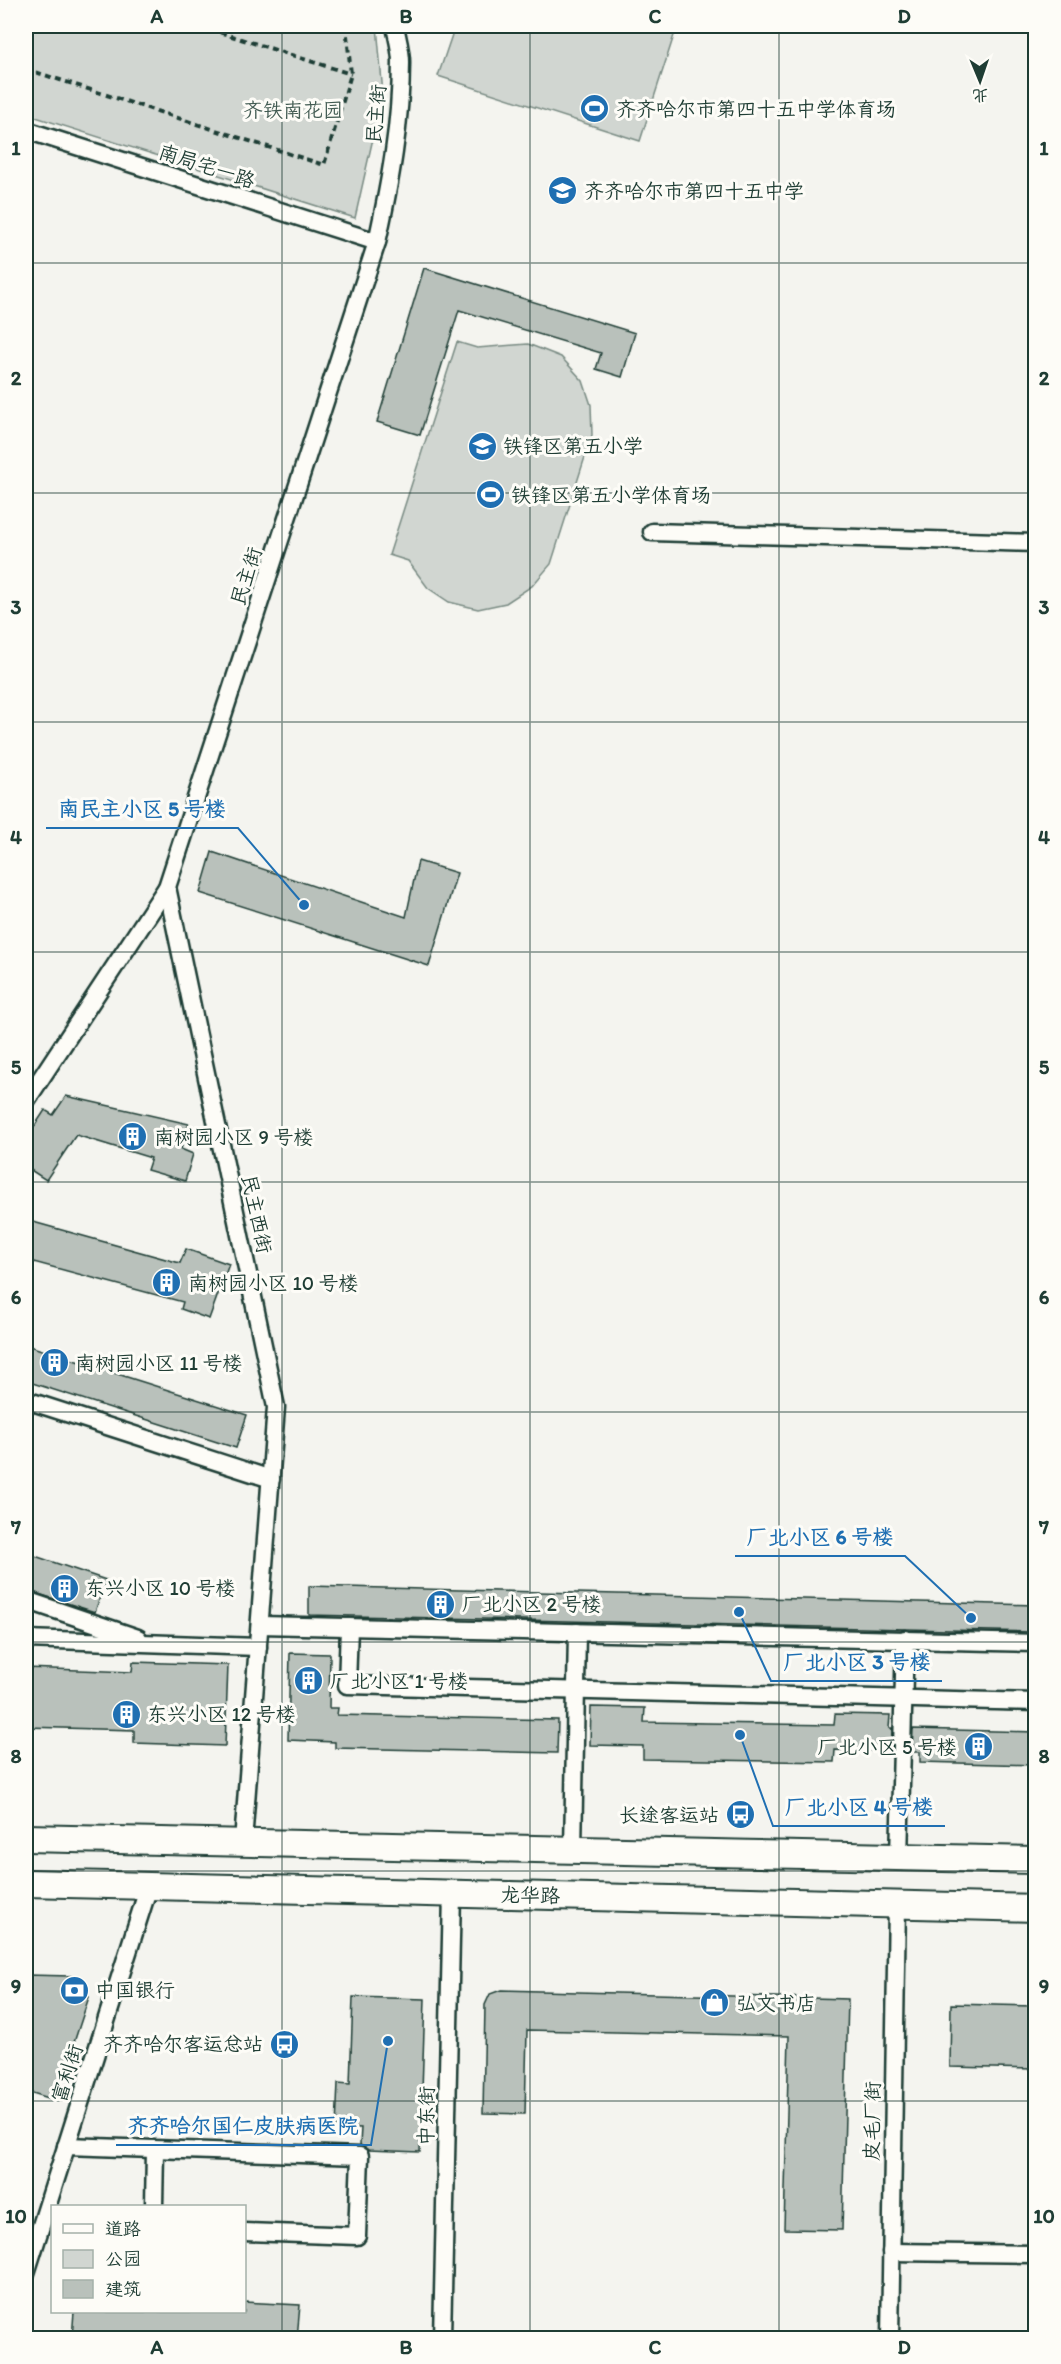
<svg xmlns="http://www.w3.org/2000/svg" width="1061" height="2364" viewBox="0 0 1061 2364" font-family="Itim,'LXGW WenKai TC',sans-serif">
	<rect width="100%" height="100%" fill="#f4f4ef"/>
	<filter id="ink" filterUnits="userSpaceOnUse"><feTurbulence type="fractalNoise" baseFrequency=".0167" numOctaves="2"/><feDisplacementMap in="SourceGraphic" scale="12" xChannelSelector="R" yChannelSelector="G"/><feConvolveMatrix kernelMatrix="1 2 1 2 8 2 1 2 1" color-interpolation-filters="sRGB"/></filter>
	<g filter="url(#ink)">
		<g fill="#d1d6d1" stroke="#788a82" stroke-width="1.5">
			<polygon points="26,26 377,26 383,94 355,218 26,114"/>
			<polygon points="455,26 677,26 640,141 438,76"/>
			<polygon points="457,342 477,348 528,344 561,357 583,381 591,405 592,435 551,564 532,586 506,603 478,609 449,602 428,588 408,561 389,555"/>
		</g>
		<g fill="#b9c1bb" stroke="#1f3d34" stroke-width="1.5">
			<polygon points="424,268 635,333 622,377 596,369 601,353 459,310 420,435 377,422"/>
			<polygon points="212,852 406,917 418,861 457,873 429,966 200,893"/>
			<polygon points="66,1096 189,1124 181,1149 193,1154 185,1181 147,1170 151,1158 76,1135 46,1180 26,1167 26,1139 45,1110 53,1115"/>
			<polygon points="26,1220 180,1263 186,1249 229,1264 209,1319 181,1309 183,1302 26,1260"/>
			<polygon points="26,1345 247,1415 236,1448 26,1381"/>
			<polygon points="26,1553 106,1580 95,1612 26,1590"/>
			<polygon points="309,1586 1035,1605 1035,1632 309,1615"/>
			<polygon points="290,1653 330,1654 329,1708 338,1708 337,1715 558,1720 557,1753 335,1748 335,1742 288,1740"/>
			<polygon points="133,1662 228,1665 225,1746 134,1743 134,1730 26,1727 26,1668 132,1672"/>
			<polygon points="591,1707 645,1708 644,1722 834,1725 835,1714 890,1715 889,1728 892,1728 891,1751 835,1750 834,1762 643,1759 643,1746 590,1745"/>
			<polygon points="913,1729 1035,1732 1035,1765 920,1762 920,1752 912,1752"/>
			<polygon points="26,1975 71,1976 89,1997 55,2100 26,2091"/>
			<polygon points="501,1990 848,1999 842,2230 784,2229 789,2036 527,2030 525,2114 483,2113 485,2005 490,1994"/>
			<polygon points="353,1997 425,1999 420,2152 368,2150 360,2145 361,2128 336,2127 338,2083 350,2084"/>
			<polygon points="951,2004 1035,2006 1035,2069 950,2067"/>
			<polygon points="244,2302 300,2305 297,2338 195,2333 194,2338 72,2338 74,2312 244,2312"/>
		</g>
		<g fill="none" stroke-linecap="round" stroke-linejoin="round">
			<defs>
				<g id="street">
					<polyline points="26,130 377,242"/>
					<polyline points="652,532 1036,543"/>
					<polyline points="167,887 276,1407 243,1842"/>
					<path d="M 26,1101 L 167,887 L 377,242 C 390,183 401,123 401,62 C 401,50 397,37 395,26"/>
					<polyline points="26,1400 271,1479"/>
					<polyline points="26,1600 138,1638"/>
					<polyline points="260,1625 1036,1643"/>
					<polyline points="349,1627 347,1685 1036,1702"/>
					<polyline points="26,1639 258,1647"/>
					<polyline points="573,1850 577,1632"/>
					<polyline points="899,1857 905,1639"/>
					<polyline points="66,2146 360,2156 357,2236 244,2232"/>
					<polyline points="154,2206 155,2150"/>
					<polyline points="891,2252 1036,2254"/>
					<polyline points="26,2273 149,1886"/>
					<polyline points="442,2338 452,1894"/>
					<polyline points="890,2338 897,1904"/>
				</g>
				<g id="primary">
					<polyline points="26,1838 1036,1860"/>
					<polyline points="26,1883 1036,1908"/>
				</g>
			</defs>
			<use href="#street" stroke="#1f3d34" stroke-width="21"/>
			<use href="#primary" stroke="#1f3d34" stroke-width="30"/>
			<g stroke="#1f3d34" stroke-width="4" stroke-dasharray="6 4.5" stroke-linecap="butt">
				<polyline points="200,26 351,74"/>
				<polyline points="26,69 324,165 351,74 346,26"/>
			</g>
			<use href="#street" stroke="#fdfcf7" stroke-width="16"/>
			<use href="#primary" stroke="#fdfcf7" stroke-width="26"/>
		</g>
	</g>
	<path fill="none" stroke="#1f3d34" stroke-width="1.5" stroke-opacity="0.55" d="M 282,26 L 282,2338M 530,26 L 530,2338M 779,26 L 779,2338M 26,263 L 1036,263M 26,493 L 1036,493M 26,722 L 1036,722M 26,952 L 1036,952M 26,1182 L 1036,1182M 26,1412 L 1036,1412M 26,1642 L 1036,1642M 26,1871 L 1036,1871M 26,2101 L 1036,2101"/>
	<defs>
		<symbol id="stadium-disc" viewBox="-11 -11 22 22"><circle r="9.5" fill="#1f6fb2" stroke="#fdfcf7"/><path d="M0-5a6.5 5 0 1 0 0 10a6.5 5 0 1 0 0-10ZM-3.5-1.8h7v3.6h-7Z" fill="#fff"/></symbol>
		<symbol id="school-disc" viewBox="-11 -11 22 22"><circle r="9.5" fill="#1f6fb2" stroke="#fdfcf7"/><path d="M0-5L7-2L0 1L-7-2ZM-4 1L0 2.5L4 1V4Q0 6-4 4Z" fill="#fff"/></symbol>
		<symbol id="building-disc" viewBox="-11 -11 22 22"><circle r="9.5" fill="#1f6fb2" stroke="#fdfcf7"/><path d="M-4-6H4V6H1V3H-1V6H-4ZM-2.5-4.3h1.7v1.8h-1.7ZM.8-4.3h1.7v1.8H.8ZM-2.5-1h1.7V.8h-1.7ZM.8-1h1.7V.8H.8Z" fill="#fff"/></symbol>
		<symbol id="bus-disc" viewBox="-11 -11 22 22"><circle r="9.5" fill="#1f6fb2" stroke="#fdfcf7"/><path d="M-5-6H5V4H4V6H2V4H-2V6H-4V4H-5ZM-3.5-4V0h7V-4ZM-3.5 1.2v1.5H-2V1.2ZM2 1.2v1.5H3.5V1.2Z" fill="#fff"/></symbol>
		<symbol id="bank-disc" viewBox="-11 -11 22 22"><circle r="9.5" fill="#1f6fb2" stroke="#fdfcf7"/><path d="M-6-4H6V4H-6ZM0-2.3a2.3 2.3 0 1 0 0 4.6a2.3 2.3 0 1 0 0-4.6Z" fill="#fff"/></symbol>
		<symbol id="shop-disc" viewBox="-11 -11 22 22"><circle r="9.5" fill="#1f6fb2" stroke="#fdfcf7"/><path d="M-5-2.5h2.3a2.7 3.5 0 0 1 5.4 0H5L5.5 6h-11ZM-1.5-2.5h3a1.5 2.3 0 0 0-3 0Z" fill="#fff"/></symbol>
	</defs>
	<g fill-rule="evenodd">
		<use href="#stadium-disc" x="578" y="92" width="33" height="33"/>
		<use href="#school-disc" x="546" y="174" width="33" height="33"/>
		<use href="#school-disc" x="466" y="430" width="33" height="33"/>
		<use href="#stadium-disc" x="474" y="478" width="33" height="33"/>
		<use href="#building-disc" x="116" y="1120" width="33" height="33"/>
		<use href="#building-disc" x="150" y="1266" width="33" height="33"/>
		<use href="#building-disc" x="38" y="1346" width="33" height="33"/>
		<use href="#building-disc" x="48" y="1572" width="33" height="33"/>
		<use href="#building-disc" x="424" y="1588" width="33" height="33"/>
		<use href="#building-disc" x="292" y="1664" width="33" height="33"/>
		<use href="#building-disc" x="110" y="1698" width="33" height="33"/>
		<use href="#building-disc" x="962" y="1730" width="33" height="33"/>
		<use href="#bus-disc" x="724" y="1798" width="33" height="33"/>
		<use href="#bank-disc" x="58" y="1974" width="33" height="33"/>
		<use href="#shop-disc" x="698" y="1986" width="33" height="33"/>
		<use href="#bus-disc" x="268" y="2028" width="33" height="33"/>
	</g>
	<g text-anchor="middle" stroke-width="6" stroke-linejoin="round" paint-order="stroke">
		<g font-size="20" fill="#1f3d34" stroke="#fdfcf7" text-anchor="start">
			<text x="616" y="116">齐齐哈尔市第四十五中学体育场</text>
			<text x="584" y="198">齐齐哈尔市第四十五中学</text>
			<text x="503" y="453">铁锋区第五小学</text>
			<text x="511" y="502">铁锋区第五小学体育场</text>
			<text x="154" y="1144">南树园小区 9 号楼</text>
			<text x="188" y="1290">南树园小区 10 号楼</text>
			<text x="75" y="1370">南树园小区 11 号楼</text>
			<text x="85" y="1595">东兴小区 10 号楼</text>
			<text x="462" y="1611">厂北小区 2 号楼</text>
			<text x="330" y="1688">厂北小区 1 号楼</text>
			<text x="147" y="1721">东兴小区 12 号楼</text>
			<text x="957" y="1754" text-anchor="end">厂北小区 5 号楼</text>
			<text x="719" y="1822" text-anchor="end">长途客运站</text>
			<text x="95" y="1997">中国银行</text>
			<text x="736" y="2010">弘文书店</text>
			<text x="263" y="2051" text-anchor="end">齐齐哈尔客运总站</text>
		</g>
		<g font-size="20" fill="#435c53" stroke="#fdfcf7">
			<text x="293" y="117">齐铁南花园</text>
		</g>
		<g font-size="20" fill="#1f3d34" stroke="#fdfcf7">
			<text transform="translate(376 114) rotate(-85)" y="7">民主街</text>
			<text transform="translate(207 166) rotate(18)" y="7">南局宅一路</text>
			<text transform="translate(246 576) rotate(-72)" y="7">民主街</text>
			<text transform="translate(257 1214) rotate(78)" y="7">民主西街</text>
			<text transform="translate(530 1895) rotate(1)" y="7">龙华路</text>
			<text transform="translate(67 2073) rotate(-72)" y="7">富利街</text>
			<text transform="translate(426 2116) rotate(-89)" y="7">中东街</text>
			<text transform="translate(872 2121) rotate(-89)" y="7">皮毛厂街</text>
		</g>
	</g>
	<path fill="none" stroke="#1f6fb2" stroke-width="2" d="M304 905L238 828H46M971 1618L905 1556H735M739 1612L771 1681H942M740 1735L773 1826H945M388 2041L371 2145H116"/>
	<g fill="#1f6fb2" stroke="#fdfcf7" stroke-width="2">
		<circle cx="304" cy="905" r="6"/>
		<circle cx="971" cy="1618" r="6"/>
		<circle cx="739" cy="1612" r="6"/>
		<circle cx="740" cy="1735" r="6"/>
		<circle cx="388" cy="2041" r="6"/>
	</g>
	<g font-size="21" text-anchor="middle" font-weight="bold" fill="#1f6fb2" stroke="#fdfcf7" stroke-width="6" stroke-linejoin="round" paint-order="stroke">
		<text x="142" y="816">南民主小区 5 号楼</text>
		<text x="820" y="1544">厂北小区 6 号楼</text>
		<text x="857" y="1669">厂北小区 3 号楼</text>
		<text x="859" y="1814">厂北小区 4 号楼</text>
		<text x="243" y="2133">齐齐哈尔国仁皮肤病医院</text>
	</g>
	<rect width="1061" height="2364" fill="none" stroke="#fdfcf7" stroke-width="66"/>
	<rect x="51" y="2205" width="195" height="108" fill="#fdfcf7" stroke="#a4b0a9" stroke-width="1.5"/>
	<rect x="63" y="2224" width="30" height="9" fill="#fdfcf7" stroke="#a4b0a9" stroke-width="1.5"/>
	<text x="105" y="2235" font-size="18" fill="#1f3d34">道路</text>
	<rect x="63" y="2250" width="30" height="18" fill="#d1d6d1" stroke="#a4b0a9" stroke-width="1.5"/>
	<text x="105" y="2265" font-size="18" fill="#1f3d34">公园</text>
	<rect x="63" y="2280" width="30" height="18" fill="#b9c1bb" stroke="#a4b0a9" stroke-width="1.5"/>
	<text x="105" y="2295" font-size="18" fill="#1f3d34">建筑</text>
	<g transform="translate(980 81) rotate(178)" stroke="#fdfcf7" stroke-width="4.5" paint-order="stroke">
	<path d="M0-4.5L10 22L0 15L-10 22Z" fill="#1f3d34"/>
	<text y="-9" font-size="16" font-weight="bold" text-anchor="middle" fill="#1f3d34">北</text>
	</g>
	<rect x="33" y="33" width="995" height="2298" fill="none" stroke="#1f3d34" stroke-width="2"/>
	<g font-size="20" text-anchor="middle" font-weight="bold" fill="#1f3d34">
		<text x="157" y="23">A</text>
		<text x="406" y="23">B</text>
		<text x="655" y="23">C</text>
		<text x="904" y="23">D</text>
		<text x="16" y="155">1</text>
		<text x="1044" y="155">1</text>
		<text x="16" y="385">2</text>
		<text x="1044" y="385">2</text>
		<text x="16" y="614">3</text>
		<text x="1044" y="614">3</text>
		<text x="16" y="844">4</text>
		<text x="1044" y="844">4</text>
		<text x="16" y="1074">5</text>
		<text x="1044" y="1074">5</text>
		<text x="16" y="1304">6</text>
		<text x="1044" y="1304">6</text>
		<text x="16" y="1534">7</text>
		<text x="1044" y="1534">7</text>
		<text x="16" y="1763">8</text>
		<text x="1044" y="1763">8</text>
		<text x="16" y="1993">9</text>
		<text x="1044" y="1993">9</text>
		<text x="16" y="2223">10</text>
		<text x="1044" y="2223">10</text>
		<text x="157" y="2354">A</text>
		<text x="406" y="2354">B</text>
		<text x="655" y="2354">C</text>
		<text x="904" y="2354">D</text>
	</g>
</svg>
